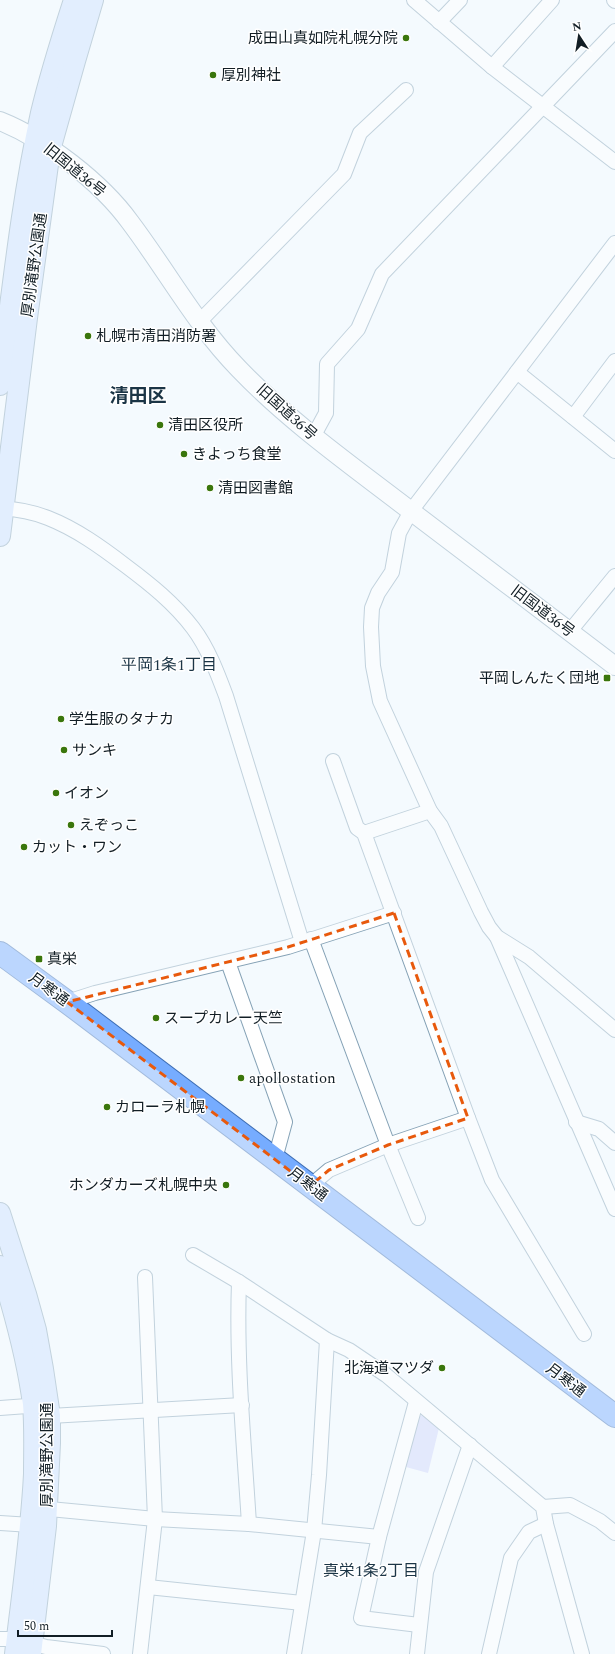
<svg xmlns="http://www.w3.org/2000/svg" width="615" height="1654" viewBox="0 0 615 1654" font-family="Spectral,'Noto Sans JP',serif">
	<rect width="100%" height="100%" fill="#f4fafe"/>
	<polygon fill="#ced4fb" points="423,1414 439,1428 428,1473 406,1467 419,1417"/>
	<g fill="none" stroke-linecap="round" stroke-linejoin="round">
		<defs>
			<g id="minor">
				<polyline points="414,0 492,67 615,162"/>
				<polyline points="614,0 615,1"/>
				<polyline points="439,22 460,0"/>
				<polyline points="492,67 552,0"/>
				<polyline points="615,243 411,511 399,533 392,572 378,593 372,608 371,627 373,666 380,701 430,811 441,826 481,912 489,927 497,937 529,957 615,1030"/>
				<polyline points="199,322 344,174 360,133 406,90"/>
				<polyline points="517,372 615,451"/>
				<polyline points="573,417 615,361"/>
				<polyline points="313,437 326,413 327,364 358,329 382,274 615,31"/>
				<path d="M 0,508 C 16,509 33,512 48,518 C 76,529 101,547 126,566 C 150,584 174,603 193,628 C 208,648 217,672 226,696 L 302,942"/>
				<polyline points="570,631 615,576"/>
				<polyline points="333,761 357,828 364,833 468,1118 492,1180 584,1334"/>
				<polyline points="364,833 430,811"/>
				<polyline points="497,937 615,1209"/>
				<polyline points="311,939 388,1145 418,1218"/>
				<polyline points="228,962 285,1122 275,1159"/>
				<polyline points="67,1002 95,993 288,947 394,913"/>
				<polyline points="576,1122 599,1129 615,1143"/>
				<polyline points="310,1186 329,1170 388,1145 468,1118"/>
				<polyline points="193,1255 239,1282 327,1340 349,1350 386,1375 543,1507 546,1524 582,1654"/>
				<path d="M 239,1282 C 236,1362 244,1443 249,1524"/>
				<polyline points="416,1402 379,1537 361,1618 419,1625"/>
				<polyline points="0,1408 41,1405"/>
				<polyline points="50,1416 242,1405"/>
				<polyline points="543,1507 570,1505 600,1521 615,1533"/>
				<polyline points="39,1508 155,1519 249,1524 379,1537"/>
				<polyline points="0,1523 31,1525"/>
				<polyline points="148,1587 302,1603"/>
				<polyline points="0,1639 17,1639 46,1647 103,1654"/>
				<polyline points="140,1654 155,1519 145,1277"/>
				<polyline points="294,1654 314,1531 319,1475 327,1340"/>
				<polyline points="417,1654 426,1572 470,1445"/>
				<polyline points="489,1654 511,1558 529,1532 546,1524"/>
			</g>
			<path id="tertiary" d="M 0,121 C 45,139 101,182 130,222 C 167,271 196,325 239,369 C 287,419 344,460 399,502 C 471,557 543,611 615,666"/>
			<g id="secondary">
				<path d="M 0,385 C 12,294 21,203 41,113 C 50,75 62,37 74,0"/>
				<polyline points="0,536 27,318 50,150 75,61 93,0"/>
				<polyline points="0,1213 26,1294 36,1330 43,1369 50,1416 50,1443 46,1526 31,1654"/>
				<path d="M 0,1266 C 14,1311 27,1357 33,1404 C 35,1427 34,1450 34,1474 C 31,1534 22,1594 15,1654"/>
			</g>
			<polyline id="trunk" points="0,953 67,1002 615,1416"/>
		</defs>
		<use href="#minor" stroke="#85a2b6" stroke-width="16"/>
		<use href="#tertiary" stroke="#85a2b6" stroke-width="20"/>
		<use href="#secondary" stroke="#85a2b6" stroke-width="22"/>
		<use href="#trunk" stroke="#3d6db3" stroke-width="24"/>
		<use href="#minor" stroke="#fff" stroke-width="14"/>
		<use href="#tertiary" stroke="#fff" stroke-width="18"/>
		<use href="#secondary" stroke="#cce0ff" stroke-width="20"/>
		<use href="#trunk" stroke="#76acff" stroke-width="22"/>
	</g>
	<path d="M0 0H615V1654H0ZM 394,913 L 468,1118 L 388,1145 L 329,1170 L 310,1186 L 67,1002 L 288,947 Z" fill="#f4fafe" fill-opacity=".55" fill-rule="evenodd"/>
	<path fill="none" stroke="#e8590c" stroke-width="3" stroke-dasharray="8 5" stroke-linejoin="round" d="M 394,913 L 468,1118 L 388,1145 L 329,1170 L 310,1186 L 67,1002 L 288,947 Z"/>
	<g fill="#3a760c" stroke="#fff" stroke-width="1.5">
		<circle cx="406" cy="38" r="4"/>
		<circle cx="213" cy="75" r="4"/>
		<circle cx="88" cy="336" r="4"/>
		<circle cx="160" cy="425" r="4"/>
		<circle cx="184" cy="454" r="4"/>
		<circle cx="210" cy="488" r="4"/>
		<rect x="603" y="674" width="8" height="8" rx="2"/>
		<circle cx="61" cy="719" r="4"/>
		<circle cx="64" cy="750" r="4"/>
		<circle cx="56" cy="793" r="4"/>
		<circle cx="71" cy="825" r="4"/>
		<circle cx="24" cy="847" r="4"/>
		<rect x="35" y="955" width="8" height="8" rx="2"/>
		<circle cx="156" cy="1018" r="4"/>
		<circle cx="241" cy="1078" r="4"/>
		<circle cx="107" cy="1107" r="4"/>
		<circle cx="226" cy="1185" r="4"/>
		<circle cx="442" cy="1368" r="4"/>
	</g>
	<g text-anchor="middle" stroke-width="3" stroke-linejoin="round" paint-order="stroke">
		<g font-size="15" fill="#121e25" stroke="#fff" text-anchor="start">
			<text x="398" y="43" text-anchor="end">成田山真如院札幌分院</text>
			<text x="221" y="80">厚別神社</text>
			<text x="96" y="341">札幌市清田消防署</text>
			<text x="168" y="430">清田区役所</text>
			<text x="192" y="459">きよっち食堂</text>
			<text x="218" y="493">清田図書館</text>
			<text x="599" y="683" text-anchor="end">平岡しんたく団地</text>
			<text x="69" y="724">学生服のタナカ</text>
			<text x="72" y="755">サンキ</text>
			<text x="64" y="798">イオン</text>
			<text x="79" y="830">えぞっこ</text>
			<text x="32" y="852">カット・ワン</text>
			<text x="47" y="964">真栄</text>
			<text x="164" y="1023">スープカレー天竺</text>
			<text x="249" y="1083">apollostation</text>
			<text x="115" y="1112">カローラ札幌</text>
			<text x="218" y="1190" text-anchor="end">ホンダカーズ札幌中央</text>
			<text x="434" y="1373" text-anchor="end">北海道マツダ</text>
		</g>
		<g font-size="15" fill="#121e25" stroke="#fff">
			<text transform="translate(75 170) rotate(39)" y="5">旧国道36号</text>
			<text transform="translate(34 265) rotate(-82)" y="5">厚別滝野公園通</text>
			<text transform="translate(287 412) rotate(42)" y="5">旧国道36号</text>
			<text transform="translate(543 611) rotate(37)" y="5">旧国道36号</text>
			<text transform="translate(49 989) rotate(36)" y="5">月寒通</text>
			<text transform="translate(308 1184) rotate(37)" y="5">月寒通</text>
			<text transform="translate(566 1380) rotate(37)" y="5">月寒通</text>
			<text transform="translate(47 1455) rotate(-90)" y="5">厚別滝野公園通</text>
		</g>
		<g font-size="16" fill="#1b3546" stroke="#fff">
			<text x="169" y="670">平岡1条1丁目</text>
			<text x="371" y="1576">真栄1条2丁目</text>
		</g>
		<g font-size="19" font-weight="bold" fill="#1b3546" stroke="#fff">
			<text x="138" y="402">清田区</text>
		</g>
	</g>
	<g transform="translate(579 36) rotate(348)" stroke="#ffffff" stroke-width="3" paint-order="stroke">
	<path d="M0-3L7 15L0 10L-7 15Z" fill="#121e25"/>
	<text y="-6" font-size="11" font-weight="bold" text-anchor="middle" fill="#121e25">N</text>
	</g>
	<path d="M18 1630v6h94v-6" fill="none" stroke="#121e25" stroke-width="2"/>
	<text x="24" y="1630" font-size="12" fill="#121e25" stroke="#ffffff" stroke-width="3" paint-order="stroke">50 m</text>
</svg>
